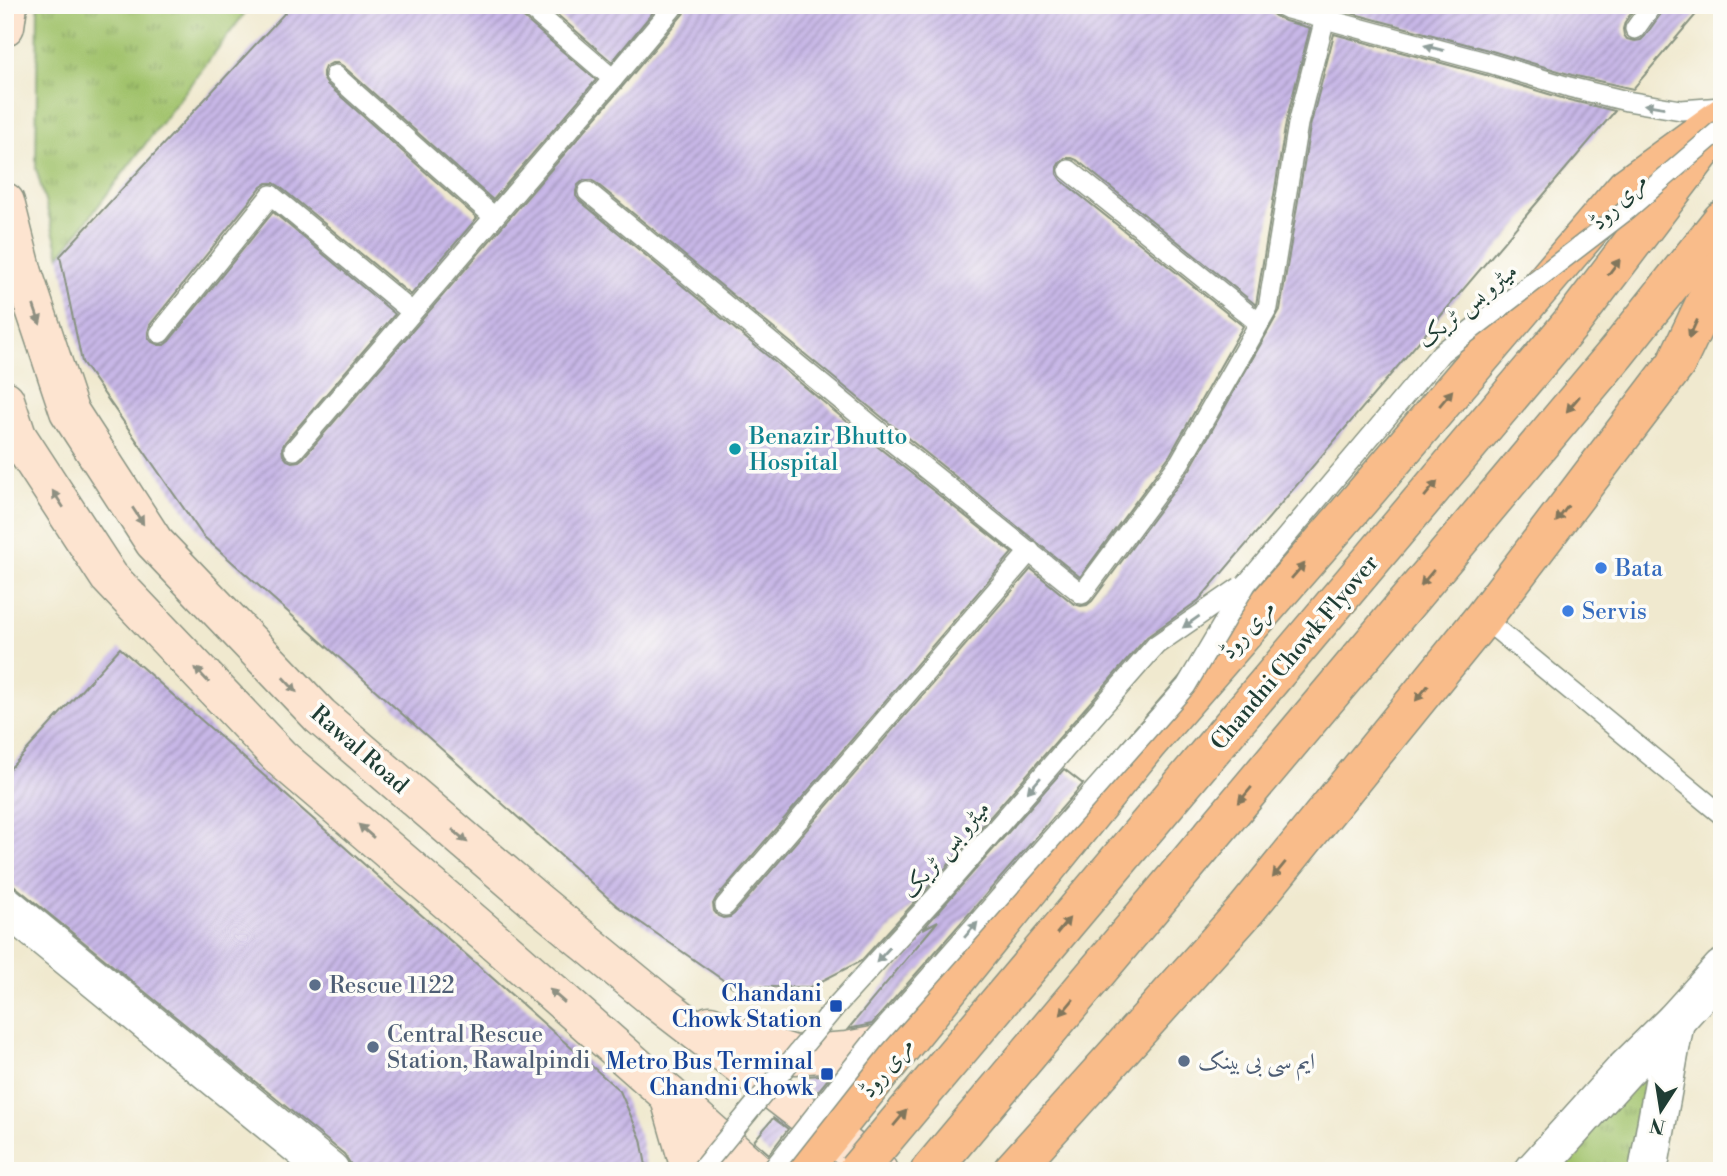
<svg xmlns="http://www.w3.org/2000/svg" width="1727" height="1176" viewBox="0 0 1727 1176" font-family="'Libre Bodoni',Amiri,serif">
	<defs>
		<pattern id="grass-tufts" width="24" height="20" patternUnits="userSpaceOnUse" patternTransform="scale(1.75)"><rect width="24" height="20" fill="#a1c36c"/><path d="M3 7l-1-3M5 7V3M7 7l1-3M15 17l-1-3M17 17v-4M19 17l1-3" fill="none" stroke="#83a05a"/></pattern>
		<pattern id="building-hatch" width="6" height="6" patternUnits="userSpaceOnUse" patternTransform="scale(1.75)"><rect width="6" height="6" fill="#c8b7e7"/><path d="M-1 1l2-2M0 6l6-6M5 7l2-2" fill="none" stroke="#a296bc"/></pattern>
	</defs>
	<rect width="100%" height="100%" fill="#fdfcf7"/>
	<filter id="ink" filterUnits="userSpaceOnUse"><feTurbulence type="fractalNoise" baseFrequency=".0143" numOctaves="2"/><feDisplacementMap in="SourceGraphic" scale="14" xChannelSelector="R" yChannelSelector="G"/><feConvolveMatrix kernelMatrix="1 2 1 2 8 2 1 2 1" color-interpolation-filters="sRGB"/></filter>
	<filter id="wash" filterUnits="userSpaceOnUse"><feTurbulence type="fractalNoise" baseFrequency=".00686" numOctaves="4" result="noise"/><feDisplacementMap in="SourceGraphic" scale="28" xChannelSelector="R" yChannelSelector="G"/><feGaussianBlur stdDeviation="1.57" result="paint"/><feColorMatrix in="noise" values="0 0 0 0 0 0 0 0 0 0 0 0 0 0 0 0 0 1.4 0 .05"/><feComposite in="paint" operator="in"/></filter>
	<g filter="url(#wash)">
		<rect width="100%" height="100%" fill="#f0e9cf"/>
		<g fill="url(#grass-tufts)" stroke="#608050" stroke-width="2">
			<polygon points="251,5 60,256 36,168 38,5"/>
			<polygon points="1675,1021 1650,1171 1539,1171"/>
		</g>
		<g id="blocks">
			<g fill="url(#building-hatch)">
				<polygon points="292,5 515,5 519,14 596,80 493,200 343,66 338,63 332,63 325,67 323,72 323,78 327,84 477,218 411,295 279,186 274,183 267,183 261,187 150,325 148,332 148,337 152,342 159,345 164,345 169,341 273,212 395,314 285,442 282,448 283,455 287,460 292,462 299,461 303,458 622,87 684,13 687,5 1268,5 1269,11 1275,16 1285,21 1310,28 1286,122 1256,305 1077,160 1072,158 1065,158 1060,162 1057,167 1057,174 1061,180 1243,326 1170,455 1080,577 889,423 596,183 591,180 584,180 578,185 576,191 576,196 580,201 873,443 1012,553 716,898 713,904 714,911 718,916 723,918 730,917 734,914 1031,569 1074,604 1081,606 1087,605 1092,601 1190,469 1280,310 1310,127 1334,34 1486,75 1565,99 1615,111 1199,600 1147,637 944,870 861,961 810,987 733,987 617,906 203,536 82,362 60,256"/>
				<polygon points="546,5 659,5 612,62"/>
				<polygon points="1321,5 1637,5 1625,22 1623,29 1624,35 1627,39 1635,41 1641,40 1645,36 1662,12 1664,5 1704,5 1633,89 1572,75 1492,51"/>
				<polygon points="120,648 620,1091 641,1139 647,1171 351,1171 350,1163 344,1154 5,878 5,774"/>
				<polygon points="1064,769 1083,784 872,1024 848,1029 938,921 923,929"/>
				<polygon points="832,1074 815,1095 801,1084 808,1076"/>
				<polygon points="773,1118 788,1129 769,1154 754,1141"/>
			</g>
		</g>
	</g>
	<g filter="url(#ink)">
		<use href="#blocks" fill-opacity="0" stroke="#889382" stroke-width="2"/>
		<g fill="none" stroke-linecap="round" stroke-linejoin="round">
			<defs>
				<g id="lane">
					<polyline points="527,5 613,79"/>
					<polyline points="1280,5 1288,9 1489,63 1569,87 1627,101 1681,110 1722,107"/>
					<polyline points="1635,29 1652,5"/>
					<polyline points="335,75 494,217"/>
					<polyline points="1069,170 1259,323"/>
					<polyline points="588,192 881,433 1082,594 1180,462 1268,308 1298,124 1325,18"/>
					<polyline points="160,333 271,195 412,312"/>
					<polyline points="294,450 613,79 675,5"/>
					<polyline points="1483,618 1722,815"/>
					<polyline points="725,906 1030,551"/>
				</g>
				<g id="street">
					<polyline points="5,905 330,1171"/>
					<polyline points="1534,1171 1624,1071 1675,1021 1722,969"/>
					<polyline points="1648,1171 1675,1021"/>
				</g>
				<g id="secondary">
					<polyline points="5,26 8,5"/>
					<polyline points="5,202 23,273 69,411 154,542 320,716 537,902 657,1001 878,1171"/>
					<polyline points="5,400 17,436 109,577 281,758 499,945 755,1171"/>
					<polyline points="710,1025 739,1037 794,1055 847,1051 906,1040"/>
					<polyline points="669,1095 687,1158 689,1171"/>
				</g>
				<g id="primary">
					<polyline points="1245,710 1573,321 1712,138"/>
					<polyline points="801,1171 1147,744 1361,498 1626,187 1722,117"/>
					<polyline points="930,1171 1617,352 1722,220"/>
					<polyline points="1012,1171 1247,909 1483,618 1676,364 1722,267"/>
				</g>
			</defs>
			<use href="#lane" stroke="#889382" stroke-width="22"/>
			<use href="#street" stroke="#889382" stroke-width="41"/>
			<use href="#secondary" stroke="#889382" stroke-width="41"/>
			<use href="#primary" stroke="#889382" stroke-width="41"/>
			<use href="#lane" stroke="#fff" stroke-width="19"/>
			<use href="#street" stroke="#fff" stroke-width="38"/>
			<use href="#secondary" stroke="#fde4d0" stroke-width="38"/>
			<use href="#primary" stroke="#f9bc8a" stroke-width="38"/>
			<defs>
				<g id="lane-bridge">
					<polyline points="700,1171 836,1006 953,878 1156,645 1240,587"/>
					<polyline points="771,1171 874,1040 1186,686 1247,583 1441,353 1627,210 1722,128"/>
				</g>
				<polyline id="primary-bridge" points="857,1171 1245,710"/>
			</defs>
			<use href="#lane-bridge" stroke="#889382" stroke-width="22" stroke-linecap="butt"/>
			<use href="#primary-bridge" stroke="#889382" stroke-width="41" stroke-linecap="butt"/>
			<use href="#lane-bridge" stroke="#fff" stroke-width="19"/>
			<use href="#primary-bridge" stroke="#f9bc8a" stroke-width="38"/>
		</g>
		<defs><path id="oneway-solid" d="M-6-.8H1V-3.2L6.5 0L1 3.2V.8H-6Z" transform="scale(1.75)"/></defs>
		<g fill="#8f9e9a">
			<use href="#oneway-solid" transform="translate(1434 48) rotate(-165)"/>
			<use href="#oneway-solid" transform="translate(1654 106) rotate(-171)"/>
			<use href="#oneway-solid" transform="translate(1191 622) rotate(145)"/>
			<use href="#oneway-solid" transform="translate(1034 785) rotate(131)"/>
			<use href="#oneway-solid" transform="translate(971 930) rotate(-49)"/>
			<use href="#oneway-solid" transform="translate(883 955) rotate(132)"/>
		</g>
		<g fill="#81765b">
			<use href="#oneway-solid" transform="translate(1614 267) rotate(-53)"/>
			<use href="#oneway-solid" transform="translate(1693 329) rotate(115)"/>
			<use href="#oneway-solid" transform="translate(1446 398) rotate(-50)"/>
			<use href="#oneway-solid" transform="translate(1573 404) rotate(130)"/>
			<use href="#oneway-solid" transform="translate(1431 489) rotate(-50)"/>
			<use href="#oneway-solid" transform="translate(1562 514) rotate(127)"/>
			<use href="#oneway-solid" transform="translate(1298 571) rotate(-49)"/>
			<use href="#oneway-solid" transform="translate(1427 578) rotate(130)"/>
			<use href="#oneway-solid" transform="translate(1422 693) rotate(129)"/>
			<use href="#oneway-solid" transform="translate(1245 795) rotate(130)"/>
			<use href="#oneway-solid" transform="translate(1279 870) rotate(129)"/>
			<use href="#oneway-solid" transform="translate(1063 926) rotate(-50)"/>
			<use href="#oneway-solid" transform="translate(1067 1007) rotate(130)"/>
			<use href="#oneway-solid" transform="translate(900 1118) rotate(-50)"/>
		</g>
		<g fill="#8e9082">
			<use href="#oneway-solid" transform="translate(37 315) rotate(71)"/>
			<use href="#oneway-solid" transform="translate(58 499) rotate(-123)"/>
			<use href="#oneway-solid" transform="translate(138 516) rotate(57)"/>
			<use href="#oneway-solid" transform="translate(202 675) rotate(-133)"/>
			<use href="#oneway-solid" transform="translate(290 685) rotate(47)"/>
			<use href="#oneway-solid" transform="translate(366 831) rotate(-139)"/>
			<use href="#oneway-solid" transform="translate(460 836) rotate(41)"/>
			<use href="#oneway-solid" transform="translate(557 996) rotate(-139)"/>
		</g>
	</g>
	<circle fill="#0f9aa8" stroke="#fdfcf7" stroke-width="2.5" cx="735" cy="449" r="7"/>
	<g fill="#3f7fe0" stroke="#fdfcf7" stroke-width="2.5">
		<circle cx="1601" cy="568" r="7"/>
		<circle cx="1568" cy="611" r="7"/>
	</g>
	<g fill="#5c6f8a" stroke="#fdfcf7" stroke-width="2.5">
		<circle cx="315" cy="985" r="7"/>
		<circle cx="373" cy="1047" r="7"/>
		<circle cx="1184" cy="1061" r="7"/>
	</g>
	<g fill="#1a4fb4" stroke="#fdfcf7" stroke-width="2.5">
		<rect x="829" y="999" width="14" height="14" rx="3.5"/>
		<rect x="820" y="1067" width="14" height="14" rx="3.5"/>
	</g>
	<g text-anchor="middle" stroke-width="7" stroke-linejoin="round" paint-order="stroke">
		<g font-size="23" fill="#1f3d34" stroke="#fdfcf7">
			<text transform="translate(1618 201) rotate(-45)" y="8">مری روڈ</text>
			<text transform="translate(1467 305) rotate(-39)" y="8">میٹرو بس ٹریک</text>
			<text transform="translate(1247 629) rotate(-49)" y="8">مری روڈ</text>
			<text transform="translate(1294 652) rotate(-50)" y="8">Chandni Chowk Flyover</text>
			<text transform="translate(360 749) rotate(41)" y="8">Rawal Road</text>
			<text transform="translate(945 849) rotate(-49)" y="8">میٹرو بس ٹریک</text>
			<text transform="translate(886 1067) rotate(-51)" y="8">مری روڈ</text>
		</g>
		<g font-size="23" fill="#0d838f" stroke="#fdfcf7" text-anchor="start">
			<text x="749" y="444">Benazir Bhutto<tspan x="749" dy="26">Hospital</tspan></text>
		</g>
		<g font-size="23" fill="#366cbe" stroke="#fdfcf7" text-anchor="start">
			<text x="1615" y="576">Bata</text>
			<text x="1582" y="619">Servis</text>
		</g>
		<g font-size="23" fill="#4e5e75" stroke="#fdfcf7" text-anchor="start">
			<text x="329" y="993">Rescue 1122</text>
			<text x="387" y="1042">Central Rescue<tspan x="387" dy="26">Station, Rawalpindi</tspan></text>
			<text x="1198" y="1069">ایم سی بی بینک</text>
		</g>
		<g font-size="23" fill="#164399" stroke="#fdfcf7" text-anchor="end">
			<text x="822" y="1001">Chandani<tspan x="822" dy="26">Chowk Station</tspan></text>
			<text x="813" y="1069">Metro Bus Terminal<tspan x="813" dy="26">Chandni Chowk</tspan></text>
		</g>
	</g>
	<rect width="1727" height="1176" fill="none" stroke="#fdfcf7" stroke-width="28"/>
	<g transform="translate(1661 1110) rotate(192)" stroke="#fdfcf7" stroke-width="5" paint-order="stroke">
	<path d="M0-5L12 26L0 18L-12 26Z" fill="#1f3d34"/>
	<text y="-10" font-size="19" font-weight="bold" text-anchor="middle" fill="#1f3d34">N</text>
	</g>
</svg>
